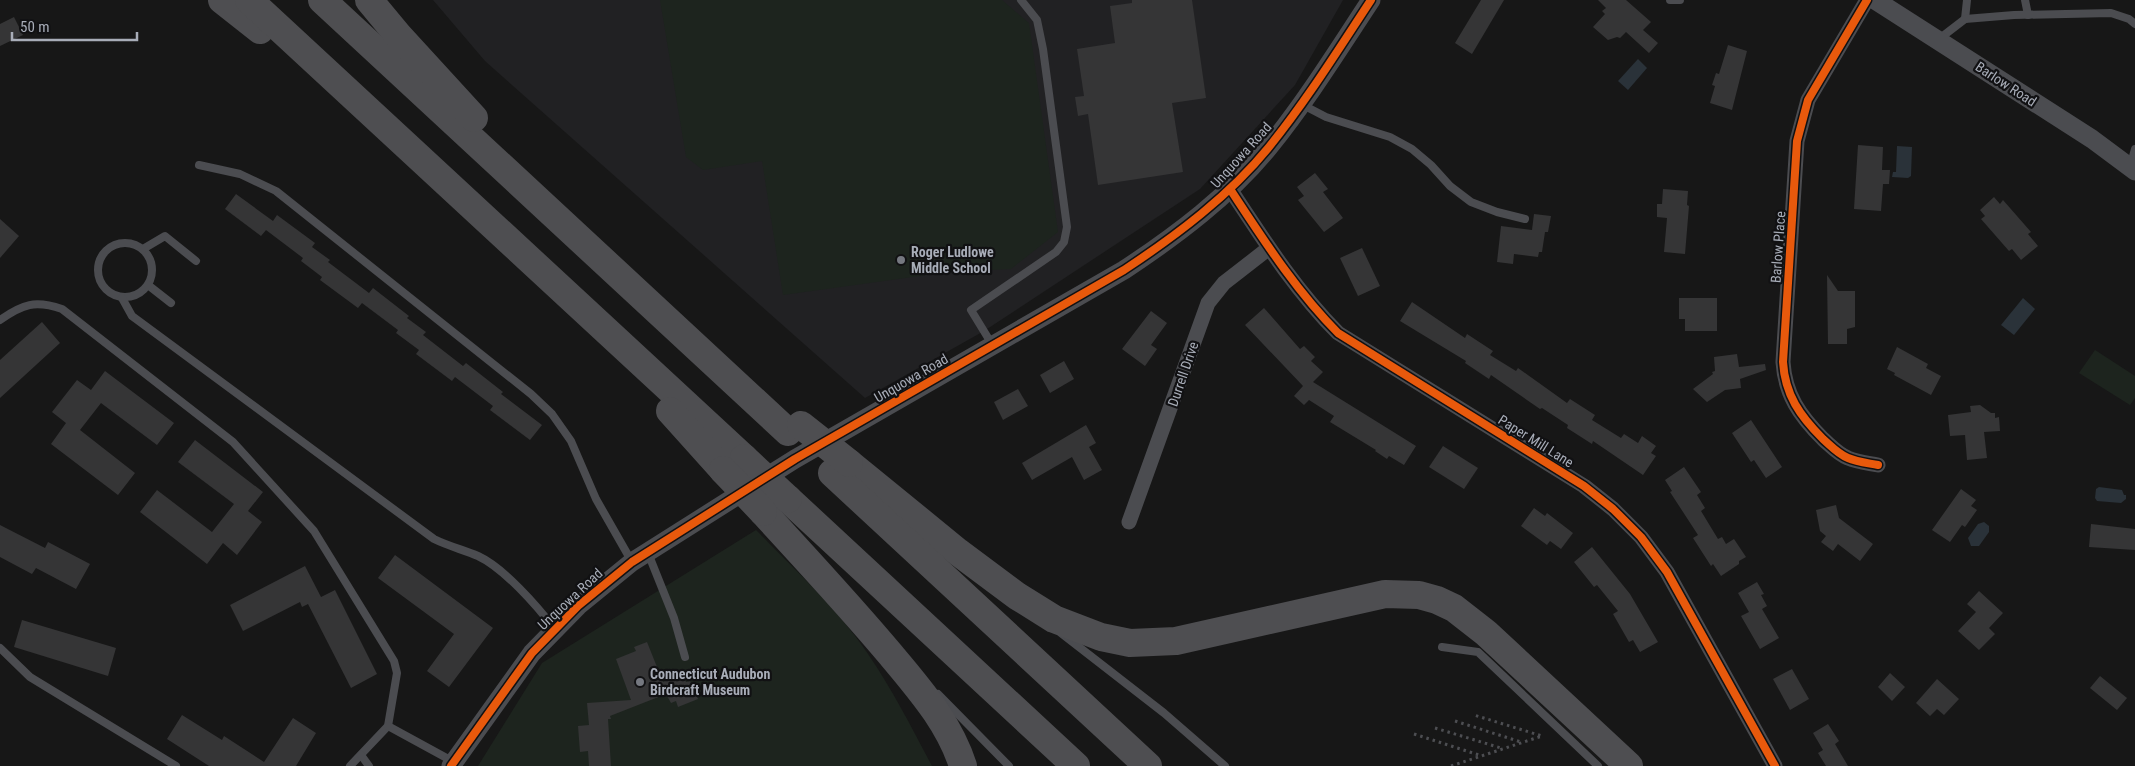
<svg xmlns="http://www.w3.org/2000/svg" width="2135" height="766" viewBox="0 0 2135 766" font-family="'Roboto Condensed',sans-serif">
	<rect width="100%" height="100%" fill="#171717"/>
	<polygon fill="#212123" points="433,0 1343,0 1295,85 1200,189 984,331 865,398 485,61"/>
	<g fill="#1d241e">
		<polygon points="660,0 1002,0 1029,23 1058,232 1011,269 949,272 783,295 762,161 703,170 686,157"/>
		<polygon points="2095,350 2135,376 2135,398 2130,405 2079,373"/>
		<path d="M 756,530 C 794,569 837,608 868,654 C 892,689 912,728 932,766 L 478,766 L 542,663 Z"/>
	</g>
	<g fill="#2a3239">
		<polygon points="1638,59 1647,68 1628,90 1618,81"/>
		<polygon points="1897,146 1912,147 1911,176 1908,178 1892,177 1893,172 1896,172"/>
		<polygon points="2023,298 2035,309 2014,335 2001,325"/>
		<polygon points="2099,487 2122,490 2124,495 2126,495 2126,499 2121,503 2097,501 2095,498 2096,489"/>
		<polygon points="1984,522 1989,526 1989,532 1979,546 1971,546 1968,538 1978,524"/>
	</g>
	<g fill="#353536">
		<polygon points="1132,0 1192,0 1206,98 1172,103 1183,172 1098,185 1088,114 1078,116 1075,97 1084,96 1077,49 1115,43 1110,6 1132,3"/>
		<polygon points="1481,0 1504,0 1472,54 1455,43"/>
		<polygon points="1598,0 1626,0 1651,22 1643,30 1658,43 1649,53 1626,32 1620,38 1617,37 1608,40 1593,27 1605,14 1602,11 1606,8"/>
		<polygon points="14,17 23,35 0,46 0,24"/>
		<polygon points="1728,45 1747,51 1732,110 1710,103 1715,86 1712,85 1716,73 1719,74"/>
		<polygon points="1858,145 1883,147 1882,170 1890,170 1889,184 1883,184 1881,211 1854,209"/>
		<polygon points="1315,173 1328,189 1323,192 1343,218 1324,232 1298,200 1304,196 1297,187"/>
		<polygon points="1663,189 1688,191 1687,205 1689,206 1685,254 1664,252 1667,218 1657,217 1657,204 1662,204"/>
		<polygon points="236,194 273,221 277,215 315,243 312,247 330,260 328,262 369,293 373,288 409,316 407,318 426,332 423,335 463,366 466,363 503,392 501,394 542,425 530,440 490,410 493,406 455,377 452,381 416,354 419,350 396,333 398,330 362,303 358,308 320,280 322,277 301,261 303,258 266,230 272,223 261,236 225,209"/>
		<polygon points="1994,197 2000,204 2003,200 2031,232 2028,234 2038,246 2021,260 2012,249 2009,251 1981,219 1985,216 1980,210"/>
		<polygon points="1534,214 1551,216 1548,232 1545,232 1542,252 1539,252 1538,257 1514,254 1513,264 1497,262 1501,226 1532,230"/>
		<polygon points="0,219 19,236 0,258"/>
		<polygon points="1362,248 1380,286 1358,296 1340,258"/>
		<polygon points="1827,275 1838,291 1855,291 1855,327 1847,329 1847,344 1828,344"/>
		<polygon points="1679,298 1717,298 1717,331 1685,331 1685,319 1679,319"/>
		<polygon points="1412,302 1465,338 1467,334 1493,351 1490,355 1516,371 1518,368 1567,403 1570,399 1595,415 1592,420 1621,438 1624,434 1638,443 1642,436 1656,446 1651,453 1656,456 1643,475 1593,441 1592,444 1567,428 1568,425 1542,408 1540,409 1491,375 1489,379 1465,363 1466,361 1400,321"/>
		<polygon points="1264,308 1300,349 1304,346 1315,357 1311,361 1323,372 1313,382 1416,446 1404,465 1389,456 1387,459 1375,451 1376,450 1330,422 1334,416 1309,400 1304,405 1294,396 1303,386 1245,325"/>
		<polygon points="1151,311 1167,323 1151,345 1157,349 1145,366 1122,349"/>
		<polygon points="42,322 60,343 0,398 0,360"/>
		<polygon points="1897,347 1928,364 1926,368 1941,376 1931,395 1894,375 1895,373 1887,369"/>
		<polygon points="1737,354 1739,367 1765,364 1766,370 1740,379 1741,388 1725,390 1707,402 1693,389 1713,374 1712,372 1715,371 1714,357"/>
		<polygon points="1064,361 1074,379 1050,393 1040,375"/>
		<polygon points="105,371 174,423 157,445 101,403 80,430 135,473 118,495 51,444 66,423 52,412 77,380 91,390"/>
		<polygon points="1018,389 1028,406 1003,420 994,402"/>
		<polygon points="1980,405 1991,413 1995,413 1995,418 1999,417 2000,431 1984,432 1987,458 1967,460 1965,435 1950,436 1948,415 1971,412 1970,406"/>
		<polygon points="1751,420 1782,467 1766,478 1754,460 1751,462 1732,433"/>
		<polygon points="1086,425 1096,443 1089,447 1102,470 1084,480 1072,457 1032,480 1022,463"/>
		<polygon points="195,440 263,492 248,511 262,522 237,555 223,543 207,564 140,512 157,490 212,532 234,504 178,462"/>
		<polygon points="1443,446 1478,468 1464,489 1429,467"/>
		<polygon points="1684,467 1701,492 1697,495 1705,508 1701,511 1718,539 1722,537 1726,544 1734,539 1746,557 1739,561 1739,564 1721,576 1713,564 1711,566 1693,538 1698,535 1670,492 1672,491 1665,480"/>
		<polygon points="1961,489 1976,500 1971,506 1977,510 1965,527 1962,525 1950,542 1932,530"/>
		<polygon points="1836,505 1839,518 1873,544 1860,561 1838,544 1833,551 1821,542 1826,536 1820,531 1816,510"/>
		<polygon points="1534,508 1545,516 1547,513 1573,533 1561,549 1550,541 1547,545 1521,526"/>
		<polygon points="2091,524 2135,529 2135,550 2089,547"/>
		<polygon points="0,525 45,548 48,542 90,564 76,589 36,568 32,574 0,557"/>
		<polygon points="1592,547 1630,594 1658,642 1640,652 1633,640 1629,642 1613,614 1618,611 1597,585 1594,587 1574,562"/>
		<polygon points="395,555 493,628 449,687 427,671 454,634 378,578"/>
		<polygon points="305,566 321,597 335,590 377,674 351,688 308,604 302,607 300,602 243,631 230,605"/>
		<polygon points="1757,582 1764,594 1761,595 1767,606 1762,609 1779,638 1760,649 1741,616 1749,612 1738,593"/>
		<polygon points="1979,591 2003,613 1989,628 1995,634 1979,650 1958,631 1976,612 1967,604"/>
		<polygon points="22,620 116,648 108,676 14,647"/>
		<polygon points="647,642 663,682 683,674 686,682 690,681 698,699 678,707 676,701 671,703 666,694 610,716 611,719 608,719 611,766 589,766 588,751 580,752 578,726 589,725 587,703 631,700 616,659 636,651 634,647"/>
		<polygon points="1792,669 1809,699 1790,710 1773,679"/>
		<polygon points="1890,673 1905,687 1892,701 1878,687"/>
		<polygon points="2100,676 2127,698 2117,710 2090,688"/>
		<polygon points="1937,679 1959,699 1944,715 1937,709 1930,716 1916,703"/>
		<polygon points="182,715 222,740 224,736 264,762 293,718 316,733 296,766 209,766 167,739"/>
		<polygon points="1828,724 1839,741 1835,744 1848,766 1826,766 1818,753 1823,750 1813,733"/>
	</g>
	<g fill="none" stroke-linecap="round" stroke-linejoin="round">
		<g stroke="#4d4e52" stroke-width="3" stroke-dasharray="2.5 4" stroke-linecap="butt">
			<polyline points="1455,721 1521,742"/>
			<polyline points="1435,728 1501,748"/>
			<polyline points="1414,734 1482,756"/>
			<polyline points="1451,766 1542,736 1474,715"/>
		</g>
		<g stroke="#4b4c50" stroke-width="8">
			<polyline points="1670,0 1680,0"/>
			<polyline points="2025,0 2028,15"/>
			<polyline points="1965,19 1967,0"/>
			<polyline points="1939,39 1965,19 2014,15 2111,13 2129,19 2135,24"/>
			<polyline points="1301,104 1326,117 1390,137 1412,149 1431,165 1450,186 1471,202 1497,212 1525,219"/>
			<polyline points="199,165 240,174 276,191 531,394 552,414 571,441 596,499 632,562"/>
			<polyline points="2130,167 2135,149"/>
			<circle cx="125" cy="270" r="27"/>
			<polyline points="143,249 165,236 196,261"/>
			<polyline points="148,285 171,303"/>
			<path d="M 122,298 L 132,316 L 434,539 C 448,546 464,550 478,556 C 504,568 537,606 554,628"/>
			<path d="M 0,320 C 23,304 35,300 62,309 L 233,442 L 314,531 L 394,661 L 397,673 L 388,726 L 350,766"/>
			<polyline points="993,346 971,310 1056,252 1064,242 1067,227 1043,49 1037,20 1021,0"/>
			<polyline points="648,553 674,618 685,657"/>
			<polyline points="1061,633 1164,713 1225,766"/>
			<polyline points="1442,647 1478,652 1598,766"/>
			<polyline points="0,648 30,677 176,766"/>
			<polyline points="938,694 1009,766"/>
			<polyline points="388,726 454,762"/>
			<polyline points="361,755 369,766"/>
		</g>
		<g stroke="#4b4c50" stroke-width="15">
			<path d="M 1867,0 L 1808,100 L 1797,141 L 1783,362 C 1785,395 1800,416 1823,439 C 1831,446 1838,454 1848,458 C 1857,462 1868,463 1878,465"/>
			<path d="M 1230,189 C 1263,239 1296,291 1338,333 L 1584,486 L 1613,509 L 1641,537 L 1667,572 L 1775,766"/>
			<polyline points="1129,522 1208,303 1224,283 1269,248"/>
		</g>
		<g stroke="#4b4c50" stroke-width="19">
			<polyline points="1875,0 2092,139 2135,171"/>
			<path d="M 451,766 L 532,653 L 578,606 L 632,562 L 795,459 L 1124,270 C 1177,235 1229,196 1269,147 C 1307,100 1338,50 1371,0"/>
		</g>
		<g stroke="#4e4e51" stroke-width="28">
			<polyline points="222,0 260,30"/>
			<polyline points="249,0 744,458"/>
			<polyline points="322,0 788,432"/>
			<polyline points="369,0 398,35 474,118"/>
			<polyline points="670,411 723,470"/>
			<polyline points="849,463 958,552 1017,596 1054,619 1101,637 1130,643 1176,641 1385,594 1419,595 1437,600 1454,608 1486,633 1629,766"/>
			<polyline points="832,473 1148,766"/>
			<polyline points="788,499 1076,766"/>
			<path d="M 763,512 C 806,559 850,606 891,655 C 919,689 949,722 963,766"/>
		</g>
		<g stroke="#4e4e51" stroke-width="28">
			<polyline points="801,425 849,463"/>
			<polyline points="744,458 788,499"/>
			<polyline points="723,470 763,512"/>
		</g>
		<defs>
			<g id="cycleway">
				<path d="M 1867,0 L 1808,100 L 1797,141 L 1783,362 C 1785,395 1800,416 1823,439 C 1831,446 1838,454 1848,458 C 1857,462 1868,463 1878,465"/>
				<path d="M 1230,189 C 1263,239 1296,291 1338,333 L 1584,486 L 1613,509 L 1641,537 L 1667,572 L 1775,766"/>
				<path d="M 451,766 L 532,653 L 578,606 L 632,562 L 795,459 L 1124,270 C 1177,235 1229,196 1269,147 C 1307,100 1338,50 1371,0"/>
			</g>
		</defs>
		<use href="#cycleway" stroke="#111113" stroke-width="11"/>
		<use href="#cycleway" stroke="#e8590c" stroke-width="8"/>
	</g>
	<g fill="#757880" stroke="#111113" stroke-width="2">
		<circle cx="901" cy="260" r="5"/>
		<circle cx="640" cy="682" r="5"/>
	</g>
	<g text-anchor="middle" stroke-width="4.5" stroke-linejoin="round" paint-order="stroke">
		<g font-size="14" fill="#a8adb8" stroke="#111113">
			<text transform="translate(2006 84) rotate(33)" y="5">Barlow Road</text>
			<text transform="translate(1241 155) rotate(-48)" y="5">Unquowa Road</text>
			<text transform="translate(1778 247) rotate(-86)" y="5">Barlow Place</text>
			<text transform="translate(1183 374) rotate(-71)" y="5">Durrell Drive</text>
			<text transform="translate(911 378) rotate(-30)" y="5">Unquowa Road</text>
			<text transform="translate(1536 441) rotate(32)" y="5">Paper Mill Lane</text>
			<text transform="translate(570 599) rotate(-43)" y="5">Unquowa Road</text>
		</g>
		<g font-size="14" font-weight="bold" fill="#a8adb8" stroke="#111113" text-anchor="start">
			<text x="911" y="257">Roger Ludlowe<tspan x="911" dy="16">Middle School</tspan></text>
			<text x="650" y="679">Connecticut Audubon<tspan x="650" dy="16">Birdcraft Museum</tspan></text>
		</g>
	</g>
	<path d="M12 32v8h125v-8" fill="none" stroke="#a8adb8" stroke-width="2.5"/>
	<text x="20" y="32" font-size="15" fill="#a8adb8" stroke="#111113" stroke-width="4" paint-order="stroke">50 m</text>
</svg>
